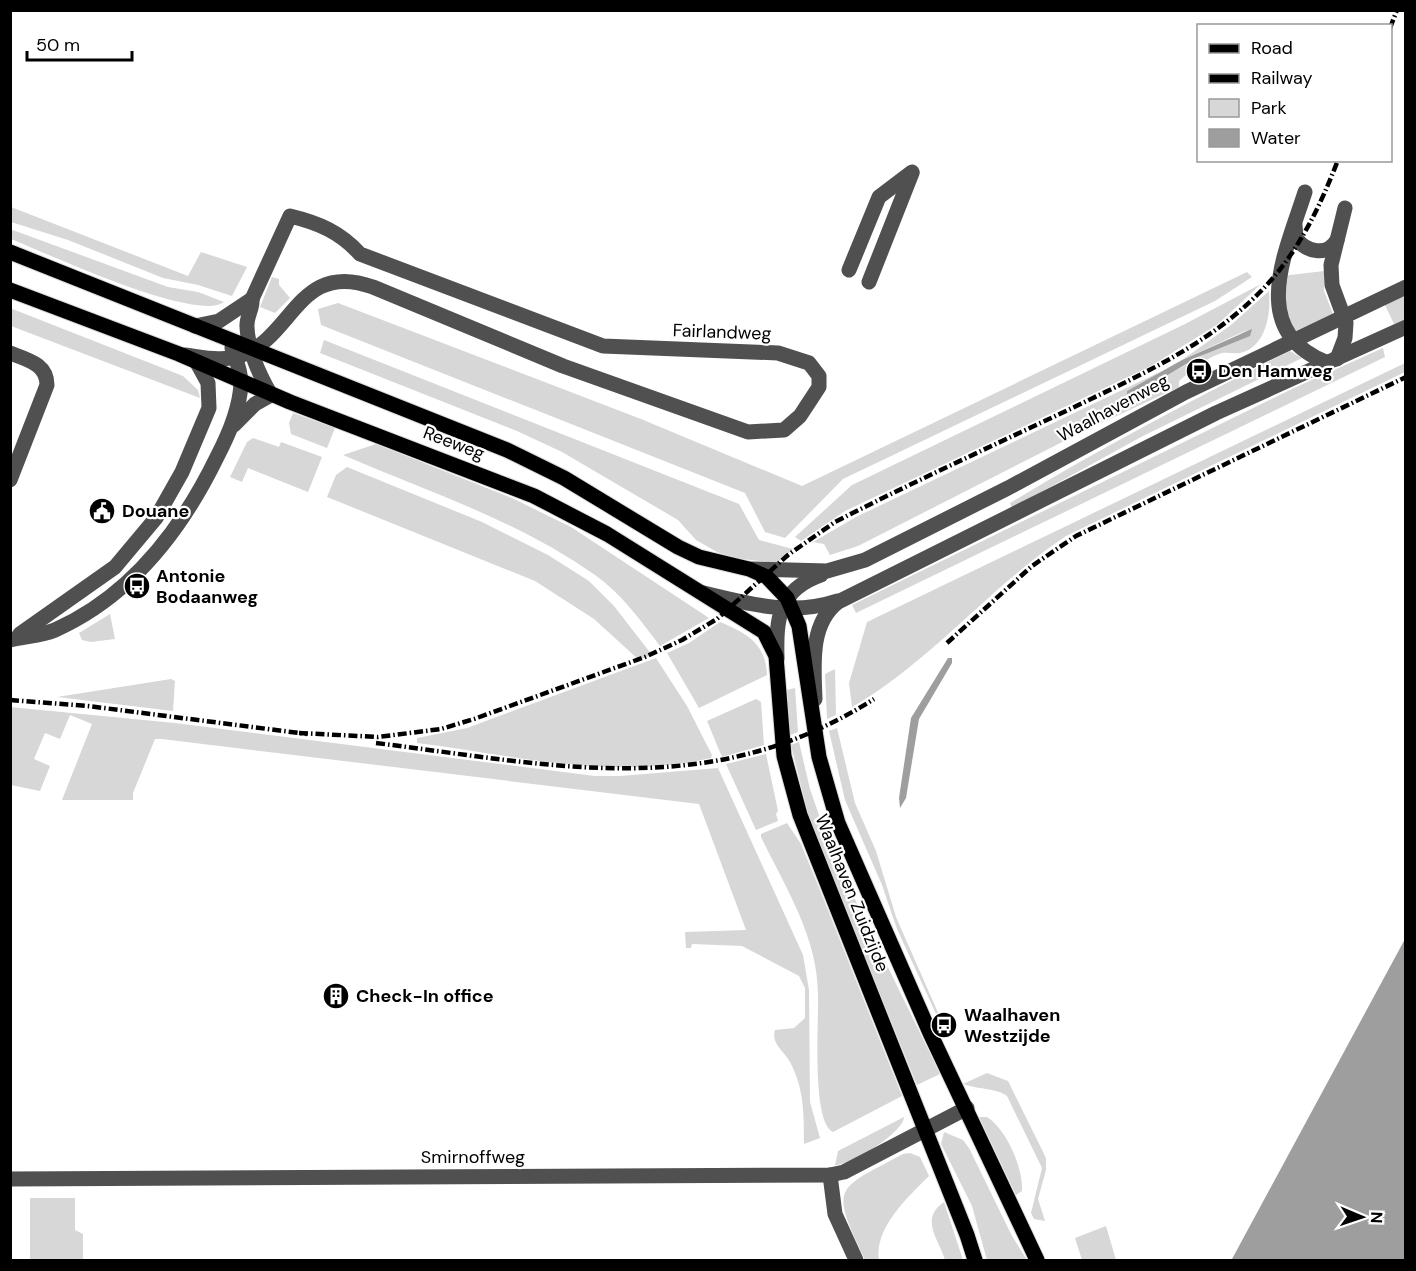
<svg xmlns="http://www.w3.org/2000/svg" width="1416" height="1271" viewBox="0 0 1416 1271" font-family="'DM Sans',sans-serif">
	<rect width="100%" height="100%" fill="#fff"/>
	<g fill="#d7d7d7">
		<polygon points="11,207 188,276 201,252 247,267 232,296 198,285 163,278 68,240 11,222"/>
		<path d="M 10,229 L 168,287 L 198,292 L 224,302 C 196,323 46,253 11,239 Z"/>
		<polygon points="1324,271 1324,291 1333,314 1293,332 1284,306 1282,276"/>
		<polygon points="1247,272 1252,277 1215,301 843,479 785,538 765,532 745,493 321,325 318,309 338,303 641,419 802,486"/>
		<polygon points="272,277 279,279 279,285 290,298 275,313 260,307"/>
		<polygon points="1261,284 1218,324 1151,366 845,511 801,541 795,537 852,485 1185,324"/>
		<path d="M 1269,291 C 1271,312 1267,347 1240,353 C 1234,354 1228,352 1222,353 C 1205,358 1192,370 1179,381 L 1179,387 L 1080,433 L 858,546 L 830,555 L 824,544 L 813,542 L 856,517 L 1164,370 L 1127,391 L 1131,396 L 1249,329 L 1182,360 L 1231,325 Z"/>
		<polygon points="1405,295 1405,319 1394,324 1385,305"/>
		<polygon points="10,308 183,376 198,390 200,398 11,326"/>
		<polygon points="324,340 739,504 759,540 793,549 777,563 733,558 717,552 696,540 678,520 562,452 517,431 320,353"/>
		<polygon points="1383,348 1385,357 856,613 852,605 1294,388"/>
		<path d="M 1290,351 L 1302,358 L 1143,436 L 1012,508 L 1010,503 C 1101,448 1195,398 1290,351 Z"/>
		<path d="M 1405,363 L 1405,372 L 1066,536 C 989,587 933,660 852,707 L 849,683 L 867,622 Z"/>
		<polygon points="293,413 335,428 327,448 291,434 289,423"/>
		<polygon points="253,438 279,447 281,442 322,457 308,492 248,468 242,482 230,477 247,442"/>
		<path d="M 376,444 L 512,498 L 571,527 L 709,618 L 660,646 C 641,621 621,593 595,575 C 519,521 429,492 343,455 Z"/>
		<polygon points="347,467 482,522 548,555 589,581 614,606 652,655 639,660 594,619 535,581 327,497 336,475"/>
		<polygon points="110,614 115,639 91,642 82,640 79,633"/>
		<path d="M 720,622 C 747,633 766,644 767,675 L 699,708 L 667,653 L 689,643 Z"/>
		<path d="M 656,658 L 687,706 L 712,755 L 711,758 C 615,781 512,755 417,743 L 417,738 L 467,728 Z"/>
		<polygon points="835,669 836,715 827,719 825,674"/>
		<polygon points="171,679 175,681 173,711 57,697"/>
		<polygon points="795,688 798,732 788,736 787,690"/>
		<polygon points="756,699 761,702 764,745 722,757 707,721"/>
		<path d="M 10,707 L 175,723 L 595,776 L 620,776 L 718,768 L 803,955 L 809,990 L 810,1102 L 820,1138 L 804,1144 C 804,1114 804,1088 790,1062 C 783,1050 771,1044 775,1030 L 794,1028 L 805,1018 L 805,988 L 799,976 L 742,946 L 692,944 L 691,948 L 686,948 L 685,932 L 746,930 L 699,804 L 162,739 L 155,739 L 133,793 L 133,800 L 62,800 L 92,724 L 70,715 L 60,739 L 45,733 L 34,759 L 50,766 L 40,791 L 11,785 Z"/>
		<polygon points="837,728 855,803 876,851 896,917 939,1015 937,1016 897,929 882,885 845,800 829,731"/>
		<polygon points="799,742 810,789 831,850 940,1074 917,1085 810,822 791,745"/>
		<polygon points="766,754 778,811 776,814 778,821 756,830 726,764"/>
		<path d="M 787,823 L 801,844 L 820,890 L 902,1096 L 833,1132 C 811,1122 819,1019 818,995 C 818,937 785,887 761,837 L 761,834 Z"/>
		<path d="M 987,1073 L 1008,1081 L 1046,1158 L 1046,1170 L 1038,1199 L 1045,1221 L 1034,1219 L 1031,1213 L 1042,1168 L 1007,1096 C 997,1088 975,1089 963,1084 Z"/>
		<path d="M 904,1117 C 903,1133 851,1165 835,1165 L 838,1151 Z"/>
		<path d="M 979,1117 L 987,1117 C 1007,1130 1023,1168 1022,1191 L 1016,1195 Z"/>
		<polygon points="944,1132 963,1140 969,1148 1012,1236 1027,1260 987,1260 972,1206 941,1144"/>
		<path d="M 910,1153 L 920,1157 L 929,1176 C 908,1197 874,1228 879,1260 L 865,1260 C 831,1186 833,1191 903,1154 Z"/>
		<polygon points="30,1198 75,1198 75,1230 83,1234 83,1260 30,1260"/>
		<path d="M 944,1202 L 963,1260 L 945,1260 C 939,1239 919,1219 944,1202 Z"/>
		<polygon points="1106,1226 1116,1260 1082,1260 1075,1238"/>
	</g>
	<g fill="#9e9e9e">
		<polygon points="1252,329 1250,336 1198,357 1131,397 1127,395 1127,391 1182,360"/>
		<polygon points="948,658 952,658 952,663 919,719 906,798 900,808 899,798 911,718"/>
		<polygon points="1405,939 1405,1260 1223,1260 1232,1259"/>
	</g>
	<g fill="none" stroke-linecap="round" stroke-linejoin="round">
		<defs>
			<g id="major">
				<polyline points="10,252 507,450 564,478 678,547 699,557 749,569 767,577 787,598 799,626 819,757 838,823 930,1033 1037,1260"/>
				<polyline points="10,290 179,354 290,402 534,496 607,534 764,632 776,656 784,756 800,815 967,1235 975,1260"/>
			</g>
		</defs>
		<use href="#major" stroke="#dbdbdb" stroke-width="17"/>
		<g stroke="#505050" stroke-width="15">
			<path d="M 1305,192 C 1286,252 1246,331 1328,363"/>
			<path d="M 1295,225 L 1296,238 C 1306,252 1327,257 1337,240"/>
			<polyline points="849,270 879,197 912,172"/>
			<polyline points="869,282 912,173"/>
			<path d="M 10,353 C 28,360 47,364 47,385 L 10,480"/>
			<path d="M 185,355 C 202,357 222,362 240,356 C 294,337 298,260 373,287 L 563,366 L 748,432 L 784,430 L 800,416 L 819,387 L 819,376 L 809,363 L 778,353 L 603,346 L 360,254 C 340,232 319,223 290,216 L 252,299 L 219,321 L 195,326"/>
			<polyline points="1337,359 1345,338 1346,323 1332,285 1331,265 1345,208"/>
			<path d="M 234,425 L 255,404 L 271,395 C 260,376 248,349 247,327 C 246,317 253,309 252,299"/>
			<polyline points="752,569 827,571 865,560 1008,488 1186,392 1406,287"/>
			<path d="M 704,593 C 749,604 792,616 837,601"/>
			<polyline points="20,634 115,567 156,518 182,472 209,408 208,383 197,363"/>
			<path d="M 10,640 C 25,636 41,636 55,630 C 131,596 182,529 217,457 C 229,434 240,409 241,383 C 241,371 236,359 232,348"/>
			<path d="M 777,659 C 776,619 778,590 821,575"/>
			<path d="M 815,699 C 814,667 809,624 838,602 L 1216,413 L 1406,327"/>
			<polyline points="830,1175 835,1214 856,1260"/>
			<polyline points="10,1179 830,1175 844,1172 967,1108"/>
		</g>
		<use href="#major" stroke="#000" stroke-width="15"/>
		<g stroke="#000" stroke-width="4.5" stroke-dasharray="9 3 1.5 3" stroke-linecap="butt">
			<polyline points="1390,28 1397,10"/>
			<polyline points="947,643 1032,566 1076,536 1406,377"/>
			<polyline points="10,700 88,706 307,734"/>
			<path d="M 299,733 L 378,737 L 441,729 L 474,719 L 645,657 L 682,640 L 717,619 L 788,555 L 835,522 C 911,483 990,447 1068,410 C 1136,377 1206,347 1260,292 C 1297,255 1319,209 1338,160"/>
			<path d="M 376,743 C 554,765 710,803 874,699"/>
		</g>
	</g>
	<defs>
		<symbol id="bus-disc" viewBox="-11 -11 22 22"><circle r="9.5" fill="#000" stroke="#fff"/><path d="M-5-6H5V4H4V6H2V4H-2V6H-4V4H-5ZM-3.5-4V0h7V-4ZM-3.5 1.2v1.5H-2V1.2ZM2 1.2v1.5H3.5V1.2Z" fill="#fff"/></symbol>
		<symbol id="civic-disc" viewBox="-11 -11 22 22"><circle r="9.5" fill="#000" stroke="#fff"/><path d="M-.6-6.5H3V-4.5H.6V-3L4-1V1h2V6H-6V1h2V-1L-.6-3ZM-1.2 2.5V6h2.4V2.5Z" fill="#fff"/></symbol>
		<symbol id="building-disc" viewBox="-11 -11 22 22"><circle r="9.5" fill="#000" stroke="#fff"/><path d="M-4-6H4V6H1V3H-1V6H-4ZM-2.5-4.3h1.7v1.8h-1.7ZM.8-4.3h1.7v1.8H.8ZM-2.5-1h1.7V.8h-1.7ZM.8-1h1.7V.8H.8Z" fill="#fff"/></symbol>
	</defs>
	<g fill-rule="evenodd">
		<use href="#bus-disc" x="1184" y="356" width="30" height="30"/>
		<use href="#civic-disc" x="87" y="496" width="30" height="30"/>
		<use href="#bus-disc" x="122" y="571" width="30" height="30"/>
		<use href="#building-disc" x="321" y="981" width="30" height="30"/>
		<use href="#bus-disc" x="929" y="1010" width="30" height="30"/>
	</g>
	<g text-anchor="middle" stroke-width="4.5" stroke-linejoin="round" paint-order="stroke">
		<g font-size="18" fill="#000" stroke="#fff">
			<text transform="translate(722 332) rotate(2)" y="6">Fairlandweg</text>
			<text transform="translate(1113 408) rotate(-28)" y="6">Waalhavenweg</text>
			<text transform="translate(454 443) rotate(21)" y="6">Reeweg</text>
			<text transform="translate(852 893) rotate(68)" y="6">Waalhaven Zuidzijde</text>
			<text x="473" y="1163">Smirnoffweg</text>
		</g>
		<g font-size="18" font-weight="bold" fill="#000" stroke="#fff" text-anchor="start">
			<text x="1218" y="377">Den Hamweg</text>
			<text x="122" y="517">Douane</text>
			<text x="156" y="582">Antonie<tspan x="156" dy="21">Bodaanweg</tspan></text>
			<text x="356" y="1002">Check-In office</text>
			<text x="964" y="1021">Waalhaven<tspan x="964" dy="21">Westzijde</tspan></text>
		</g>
	</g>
	<rect width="1416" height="1271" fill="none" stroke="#000000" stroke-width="24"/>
	<rect x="1197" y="24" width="195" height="138" fill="#ffffff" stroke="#999999" stroke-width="1.5"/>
	<rect x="1209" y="44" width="30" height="9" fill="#000000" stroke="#999999" stroke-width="1.5"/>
	<text x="1251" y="54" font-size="18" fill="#000000">Road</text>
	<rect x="1209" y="74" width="30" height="9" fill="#000000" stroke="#999999" stroke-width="1.5"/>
	<text x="1251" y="84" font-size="18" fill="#000000">Railway</text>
	<rect x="1209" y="99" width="30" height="18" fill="#d7d7d7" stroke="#999999" stroke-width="1.5"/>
	<text x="1251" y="114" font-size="18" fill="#000000">Park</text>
	<rect x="1209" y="129" width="30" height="18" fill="#9e9e9e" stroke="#999999" stroke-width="1.5"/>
	<text x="1251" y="144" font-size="18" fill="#000000">Water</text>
	<g transform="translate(1362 1217) rotate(92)" stroke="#ffffff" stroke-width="4.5" paint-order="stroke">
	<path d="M0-4.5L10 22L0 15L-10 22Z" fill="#000000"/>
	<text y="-9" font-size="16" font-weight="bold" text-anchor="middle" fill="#000000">N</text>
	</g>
	<path d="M27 51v9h105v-9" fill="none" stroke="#000000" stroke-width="3"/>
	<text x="36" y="51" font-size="18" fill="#000000" stroke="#ffffff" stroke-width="4.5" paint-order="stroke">50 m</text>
</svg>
